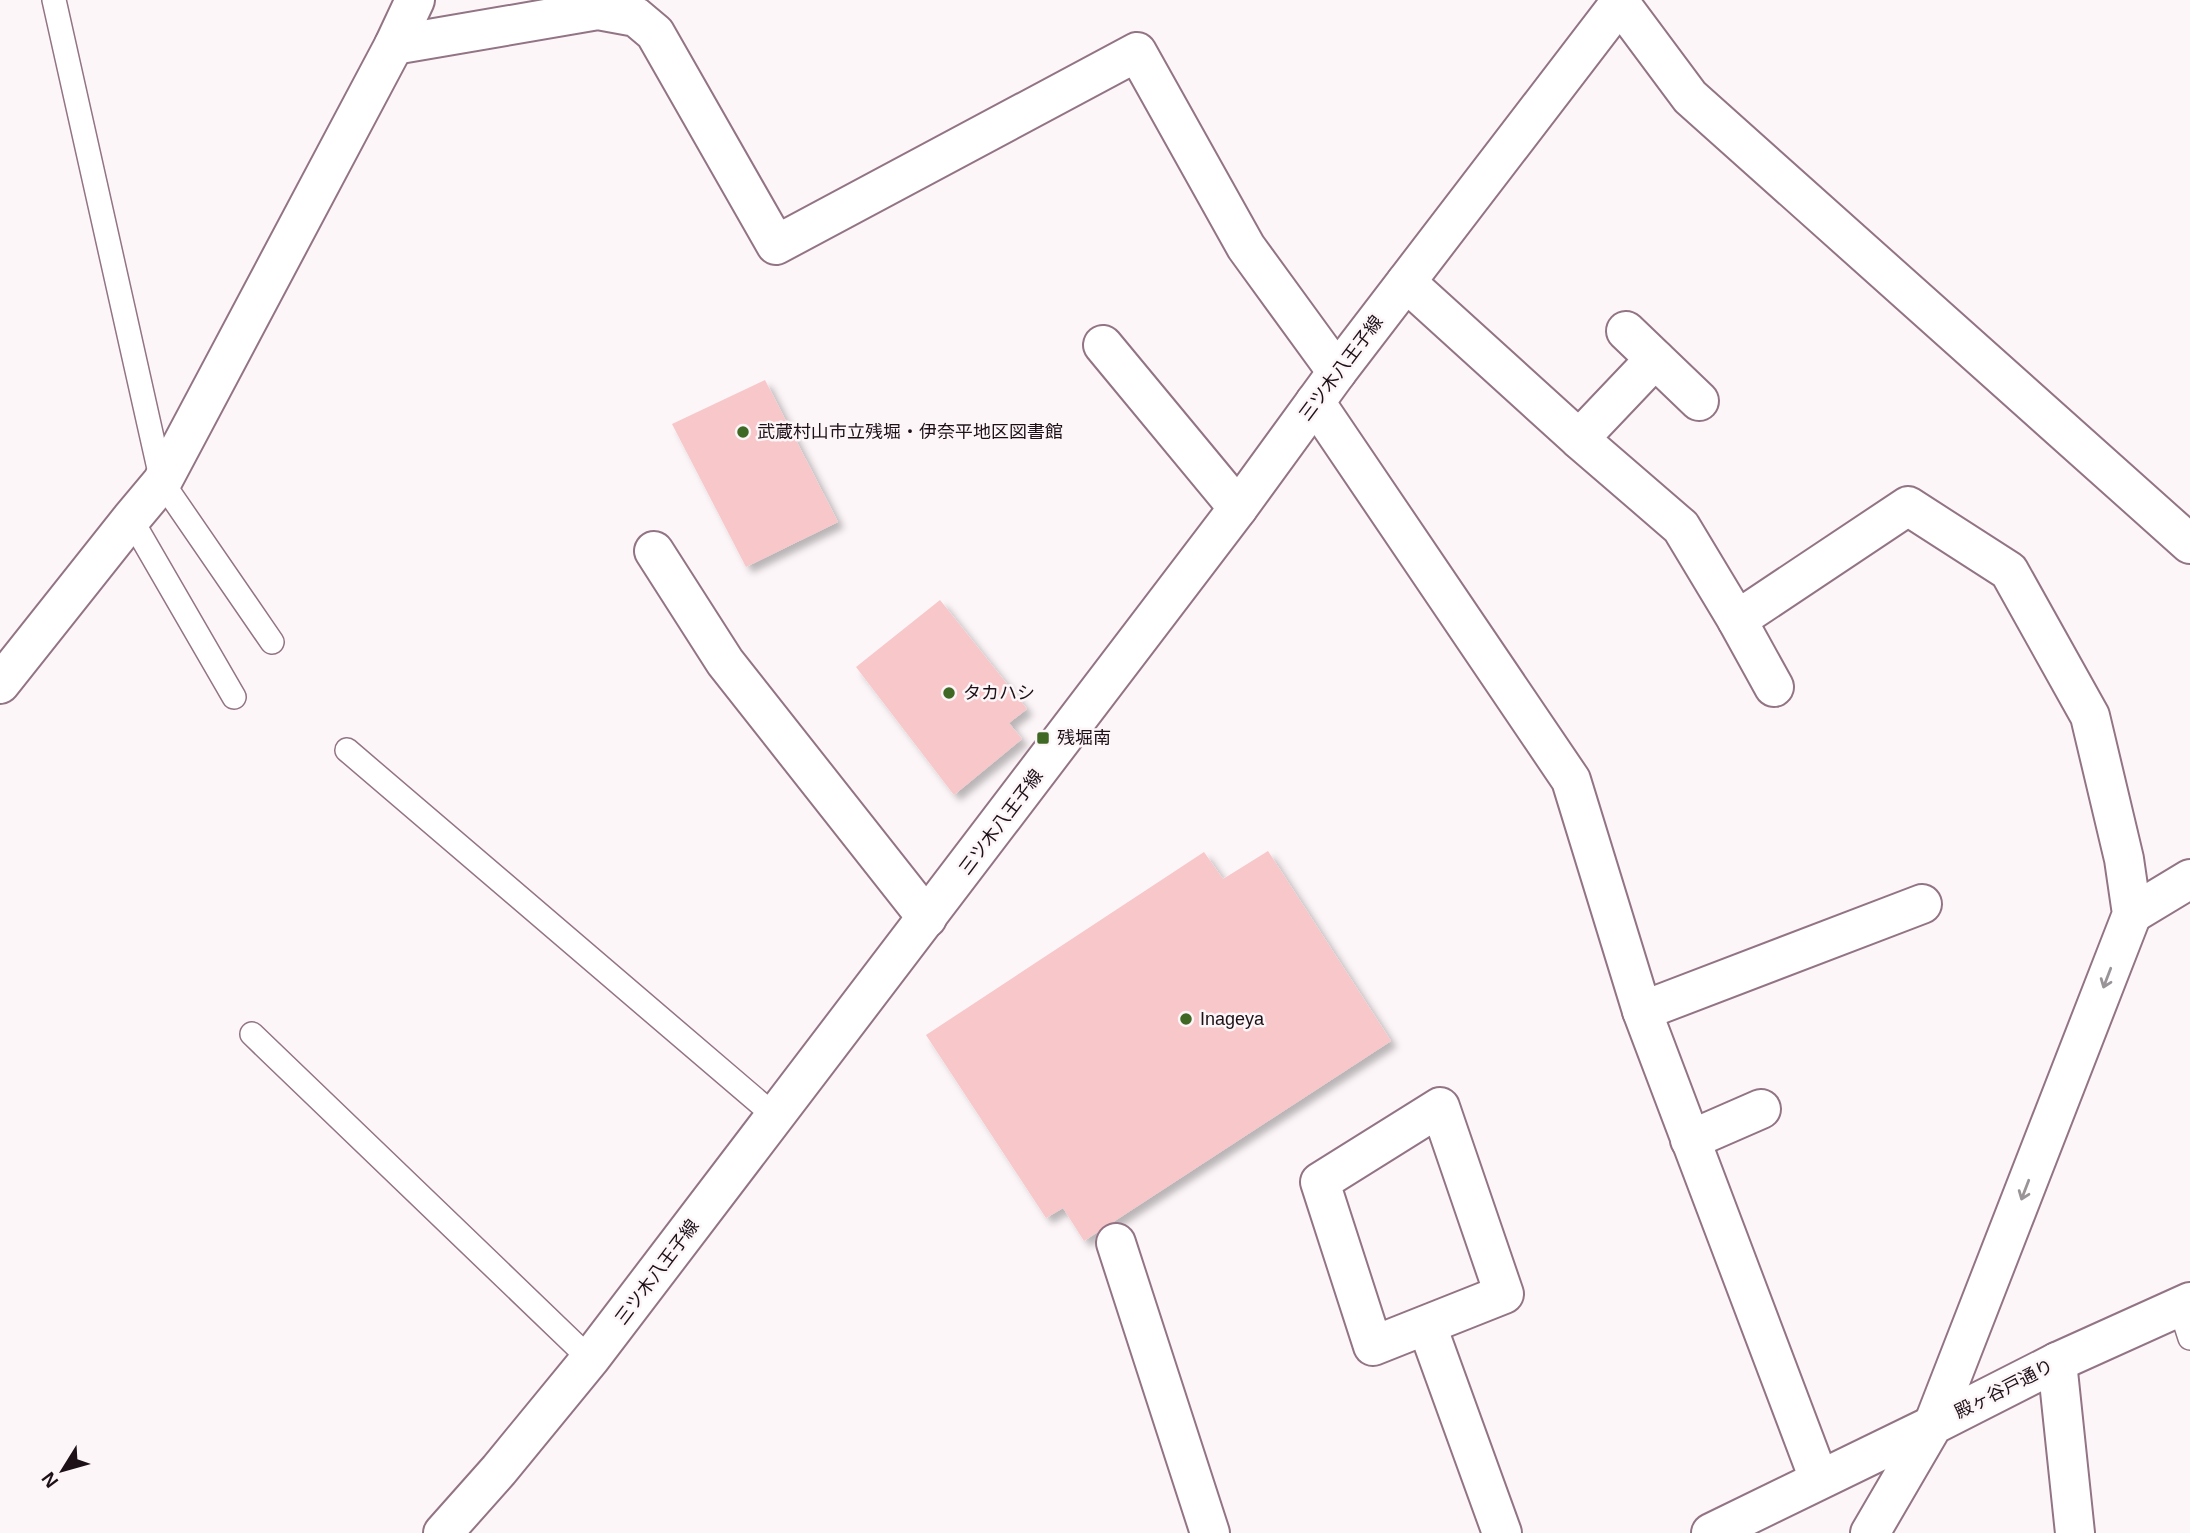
<svg xmlns="http://www.w3.org/2000/svg" width="2190" height="1533" viewBox="0 0 2190 1533" font-family="Arial,'Noto Sans JP',sans-serif">
	<defs>
		<filter id="shadow"><feDropShadow dx="6" dy="6" stdDeviation="3.5" flood-color="#0004"/></filter>
	</defs>
	<rect width="100%" height="100%" fill="#fdf6f9"/>
	<g fill="#f8c7c9" filter="url(#shadow)">
		<polygon points="765,380 838,522 746,567 672,424"/>
		<polygon points="940,600 1027,709 1009,723 1022,739 954,795 856,667"/>
		<polygon points="1268,851 1391,1041 1084,1241 1063,1208 1046,1218 926,1035 1204,852 1223,879"/>
	</g>
	<g fill="none" stroke-linecap="round" stroke-linejoin="round">
		<defs>
			<g id="lane">
				<polyline points="54,0 162,482 272,642"/>
				<polyline points="131,519 234,697"/>
				<polyline points="347,750 776,1117"/>
				<polyline points="252,1034 590,1359"/>
				<polyline points="2180,1307 2190,1338"/>
			</g>
			<g id="street">
				<polyline points="1620,3 1690,97 2190,544"/>
				<polyline points="394,45 598,10 636,17 655,33 776,245 1137,52 1246,247 1337,372"/>
				<polyline points="1406,282 1579,439 1681,527 1737,620 1908,506 2009,571 2090,716 2124,859 2132,914 1933,1425"/>
				<polyline points="1626,331 1699,401"/>
				<polyline points="1103,345 1238,508"/>
				<polyline points="1315,402 1571,780 1642,1011 1819,1479"/>
				<polyline points="1579,439 1655,359"/>
				<polyline points="654,551 725,662 927,918"/>
				<polyline points="1737,620 1774,687"/>
				<polyline points="0,684 131,519 162,482 394,45 415,0"/>
				<polyline points="2132,914 2190,879"/>
				<polyline points="1642,1011 1922,904"/>
				<polygon points="1440,1107 1504,1294 1373,1346 1320,1182"/>
				<polyline points="1690,1140 1761,1109"/>
				<polyline points="1116,1243 1210,1533"/>
				<polyline points="1427,1326 1502,1533"/>
				<polyline points="2057,1362 2075,1533"/>
			</g>
			<g id="secondary">
				<polyline points="443,1533 499,1470 590,1359 1238,508 1337,372 1622,0"/>
				<polyline points="1711,1533 1933,1425"/>
				<polyline points="1870,1533 1933,1425 2057,1362 2190,1302"/>
			</g>
		</defs>
		<use href="#lane" stroke="#937484" stroke-width="26"/>
		<use href="#street" stroke="#937484" stroke-width="42"/>
		<use href="#secondary" stroke="#937484" stroke-width="42"/>
		<use href="#lane" stroke="#fff" stroke-width="23"/>
		<use href="#street" stroke="#fff" stroke-width="38"/>
		<use href="#secondary" stroke="#fff" stroke-width="38"/>
	</g>
	<defs><path id="oneway-shaft" d="M-6 0H5M1.5-3L5.5 0L1.5 3" fill="none" stroke-width="1.6" stroke-linecap="round" stroke-linejoin="round" transform="scale(1.75)"/></defs>
	<g stroke="#999497">
		<use href="#oneway-shaft" transform="translate(2107 978) rotate(111)"/>
		<use href="#oneway-shaft" transform="translate(2025 1190) rotate(111)"/>
	</g>
	<g fill="#3f6824" stroke="#fdf6f9" stroke-width="2.5">
		<circle cx="743" cy="432" r="7"/>
		<circle cx="949" cy="693" r="7"/>
		<rect x="1036" y="731" width="14" height="14" rx="3.5"/>
		<circle cx="1186" cy="1019" r="7"/>
	</g>
	<g text-anchor="middle" stroke-width="5" stroke-linejoin="round" paint-order="stroke">
		<g font-size="18" fill="#1d1117" stroke="#fdf6f9">
			<text transform="translate(1341 368) rotate(-53)" y="6">三ツ木八王子線</text>
			<text transform="translate(1001 822) rotate(-53)" y="6">三ツ木八王子線</text>
			<text transform="translate(657 1272) rotate(-53)" y="6">三ツ木八王子線</text>
			<text transform="translate(2004 1389) rotate(-27)" y="6">殿ヶ谷戸通り</text>
		</g>
		<g font-size="18" fill="#1d1117" stroke="#fdf6f9" text-anchor="start">
			<text x="757" y="438">武蔵村山市立残堀・伊奈平地区図書館</text>
			<text x="963" y="699">タカハシ</text>
			<text x="1057" y="744">残堀南</text>
			<text x="1200" y="1025">Inageya</text>
		</g>
	</g>
	<g transform="translate(63 1470) rotate(233)" stroke="#fdf6f9" stroke-width="5" paint-order="stroke">
	<path d="M0-5L12 26L0 18L-12 26Z" fill="#1d1117"/>
	<text y="-10" font-size="19" font-weight="bold" text-anchor="middle" fill="#1d1117">N</text>
	</g>
</svg>
